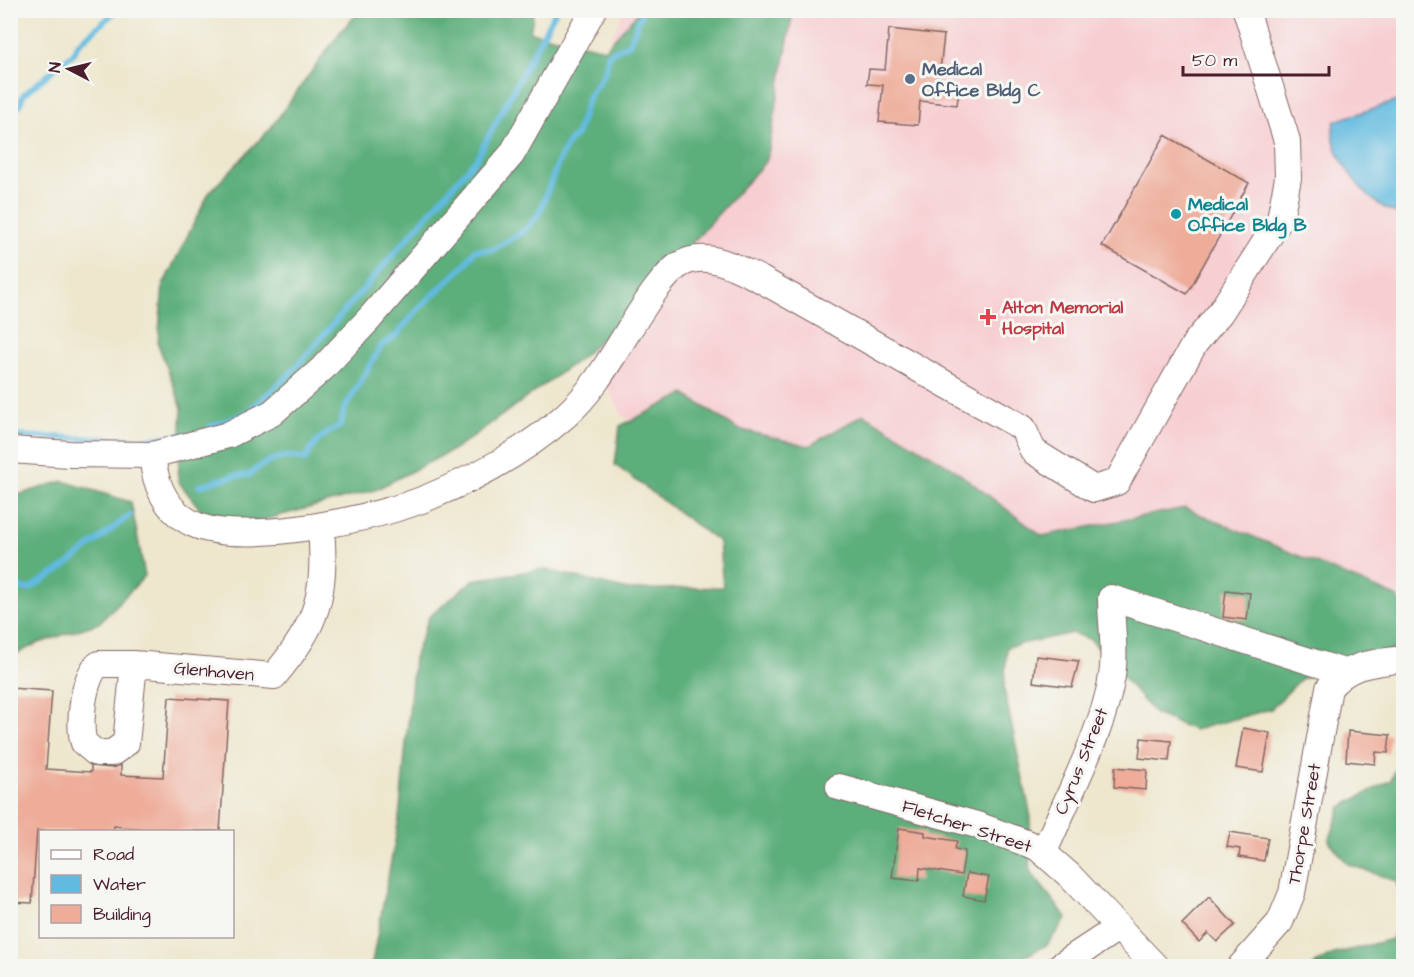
<svg xmlns="http://www.w3.org/2000/svg" width="1414" height="977" viewBox="0 0 1414 977" font-family="'Architects Daughter',sans-serif">
	<rect width="100%" height="100%" fill="#f6f6f2"/>
	<filter id="ink" filterUnits="userSpaceOnUse"><feTurbulence type="fractalNoise" baseFrequency=".0167" numOctaves="2"/><feDisplacementMap in="SourceGraphic" scale="12" xChannelSelector="R" yChannelSelector="G"/><feConvolveMatrix kernelMatrix="1 2 1 2 8 2 1 2 1" color-interpolation-filters="sRGB"/></filter>
	<filter id="wash" filterUnits="userSpaceOnUse"><feTurbulence type="fractalNoise" baseFrequency=".008" numOctaves="4" result="noise"/><feDisplacementMap in="SourceGraphic" scale="24" xChannelSelector="R" yChannelSelector="G"/><feGaussianBlur stdDeviation="1.35" result="paint"/><feColorMatrix in="noise" values="0 0 0 0 0 0 0 0 0 0 0 0 0 0 0 0 0 1.4 0 .05"/><feComposite in="paint" operator="in"/></filter>
	<g filter="url(#wash)">
		<rect width="100%" height="100%" fill="#eee7ce"/>
		<polygon fill="#f7cfd3" points="624,11 1403,11 1404,578 1397,597 1185,508 1120,576 725,483 622,415 523,220"/>
		<g fill="#5cae7a" stroke="#536652" stroke-width="1.5">
			<polygon points="360,11 534,11 530,32 605,49 639,11 793,11 767,160 685,251 659,286 581,358 457,448 375,490 256,522 204,514 178,481 182,408 158,344 163,285 209,193 270,129 341,31"/>
			<polygon points="684,394 738,429 809,446 864,414 951,467 1042,536 1185,508 1397,597 1403,607 1403,647 1301,679 1271,709 1194,730 1155,714 1091,640 1072,633 1007,647 1004,689 1030,812 1030,871 1067,918 1047,945 1006,966 369,966 372,963 399,819 414,658 429,617 473,580 543,569 628,590 723,587 719,542 615,465 620,426"/>
			<polygon points="63,481 131,502 145,576 99,623 36,644 11,657 11,497"/>
			<polygon points="1403,751 1403,903 1396,881 1348,864 1329,841 1341,807 1391,780"/>
			<polygon points="1403,913 1403,966 1312,966 1331,955 1392,939"/>
		</g>
		<path fill="#61badf" stroke="#566c85" stroke-width="1.5" d="M 1403,99 L 1404,213 C 1374,217 1322,148 1335,121 Z"/>
		<g fill="none" stroke-linecap="round" stroke-linejoin="round">
			<g stroke="#61badf" stroke-width="6">
				<polyline points="10,113 20,105 23,95 74,53 77,45 117,10"/>
				<polyline points="210,427 246,413 289,375 477,158 556,10"/>
				<polyline points="10,436 142,440 181,435"/>
				<path d="M 199,486 L 233,476 L 249,475 C 265,461 285,452 305,460 C 314,443 322,434 340,426 L 345,408 L 381,346 L 397,335 L 419,308 L 464,266 L 475,250 L 492,250 L 524,231 L 539,214 L 558,163 L 568,143 L 577,134 L 588,98 L 605,72 L 609,54 L 629,44 L 643,10"/>
				<polyline points="10,587 29,589 63,568 130,515"/>
			</g>
		</g>
		<g id="blocks">
			<g fill="#eeac99">
				<polygon points="889,29 944,35 938,88 959,90 957,105 920,101 918,125 879,122 883,85 867,84 869,69 885,70"/>
				<polygon points="1165,135 1249,183 1187,294 1102,246"/>
				<polygon points="1226,590 1250,593 1247,620 1223,617"/>
				<polygon points="1036,656 1079,661 1072,687 1033,682"/>
				<polygon points="10,688 52,691 46,769 91,772 91,766 112,768 121,765 121,775 163,777 169,697 229,701 220,831 166,831 114,826 113,831 37,831 32,903 10,902"/>
				<polygon points="1243,728 1270,733 1263,772 1236,768"/>
				<polygon points="1348,731 1390,735 1388,753 1376,752 1375,764 1346,761"/>
				<polygon points="1141,738 1171,741 1169,761 1139,758"/>
				<polygon points="1115,767 1147,770 1146,790 1114,787"/>
				<polygon points="899,828 925,832 925,836 957,841 955,849 965,851 961,875 920,868 919,881 892,878"/>
				<polygon points="1230,832 1268,838 1264,861 1239,857 1240,849 1227,847"/>
				<polygon points="967,873 989,877 984,900 963,896"/>
				<polygon points="1209,897 1235,925 1217,942 1208,933 1199,942 1182,924"/>
			</g>
		</g>
	</g>
	<g filter="url(#ink)">
		<use href="#blocks" fill-opacity="0" stroke="#836564" stroke-width="1.5"/>
		<g fill="none" stroke-linecap="round" stroke-linejoin="round">
			<defs>
				<g id="minor">
					<polyline points="10,450 70,454 152,455 228,435 272,413 322,369 370,318 512,154 593,10"/>
					<path d="M 152,455 C 155,486 167,514 198,526 C 249,545 380,518 429,497 C 478,477 525,451 565,416 C 603,383 626,328 657,288 C 663,280 670,271 679,265 C 706,249 735,267 760,279 L 1023,428 L 1033,451 L 1094,489 L 1117,482 L 1195,343 L 1220,313 L 1280,219 L 1288,178 L 1287,141 L 1246,10"/>
					<path d="M 134,664 L 126,743 L 112,753 L 96,753 L 84,743 C 78,726 83,675 99,664 L 134,664 L 274,676 C 319,623 326,594 321,526"/>
					<polyline points="839,787 977,825 1037,847 1069,875 1155,966"/>
					<path d="M 1044,852 C 1065,802 1109,720 1113,667 C 1115,645 1111,621 1111,598 L 1344,672"/>
					<polyline points="1060,966 1119,927"/>
					<path d="M 1241,966 L 1280,922 L 1292,893 L 1329,688 C 1349,663 1373,663 1404,659"/>
				</g>
			</defs>
			<use href="#minor" stroke="#836564" stroke-width="28"/>
			<use href="#minor" stroke="#fff" stroke-width="26"/>
		</g>
	</g>
	<circle fill="#5c6f8a" stroke="#f6f6f2" stroke-width="2" cx="910" cy="79" r="6"/>
	<circle fill="#0f9aa8" stroke="#f6f6f2" stroke-width="2" cx="1176" cy="214" r="6"/>
	<path fill="#e0444e" stroke="#f6f6f2" stroke-width="2" d="M985 308h6v6h6v6h-6v6h-6v-6h-6v-6h6z"/>
	<g text-anchor="middle" stroke-width="6" stroke-linejoin="round" paint-order="stroke">
		<g font-size="18" font-weight="bold" fill="#4e5e75" stroke="#f6f6f2" text-anchor="start">
			<text x="922" y="75">Medical<tspan x="922" dy="21">Office Bldg C</tspan></text>
		</g>
		<g font-size="18" font-weight="bold" fill="#0d838f" stroke="#f6f6f2" text-anchor="start">
			<text x="1188" y="210">Medical<tspan x="1188" dy="21">Office Bldg B</tspan></text>
		</g>
		<g font-size="18" font-weight="bold" fill="#be3a42" stroke="#f6f6f2" text-anchor="start">
			<text x="1002" y="313">Alton Memorial<tspan x="1002" dy="21">Hospital</tspan></text>
		</g>
		<g font-size="18" fill="#4a1f2b" stroke="#f6f6f2">
			<text transform="translate(214 671) rotate(5)" y="6">Glenhaven</text>
			<text transform="translate(1081 761) rotate(-68)" y="6">Cyrus Street</text>
			<text transform="translate(1304 824) rotate(-80)" y="6">Thorpe Street</text>
			<text transform="translate(967 826) rotate(18)" y="6">Fletcher Street</text>
		</g>
	</g>
	<rect width="1414" height="977" fill="none" stroke="#f6f6f2" stroke-width="36"/>
	<rect x="39" y="830" width="195" height="108" fill="#f6f6f2" stroke="#b1a0a2" stroke-width="1.5"/>
	<rect x="51" y="850" width="30" height="9" fill="#ffffff" stroke="#b1a0a2" stroke-width="1.5"/>
	<text x="93" y="860" font-size="18" fill="#4a1f2b">Road</text>
	<rect x="51" y="875" width="30" height="18" fill="#61badf" stroke="#b1a0a2" stroke-width="1.5"/>
	<text x="93" y="890" font-size="18" fill="#4a1f2b">Water</text>
	<rect x="51" y="905" width="30" height="18" fill="#eeac99" stroke="#b1a0a2" stroke-width="1.5"/>
	<text x="93" y="920" font-size="18" fill="#4a1f2b">Building</text>
	<g transform="translate(69 69) rotate(277)" stroke="#f6f6f2" stroke-width="4.5" paint-order="stroke">
	<path d="M0-4.5L10 22L0 15L-10 22Z" fill="#4a1f2b"/>
	<text y="-9" font-size="16" font-weight="bold" text-anchor="middle" fill="#4a1f2b">N</text>
	</g>
	<path d="M1183 66v9h146v-9" fill="none" stroke="#4a1f2b" stroke-width="3"/>
	<text x="1192" y="66" font-size="18" fill="#4a1f2b" stroke="#f6f6f2" stroke-width="4.5" paint-order="stroke">50 m</text>
</svg>
